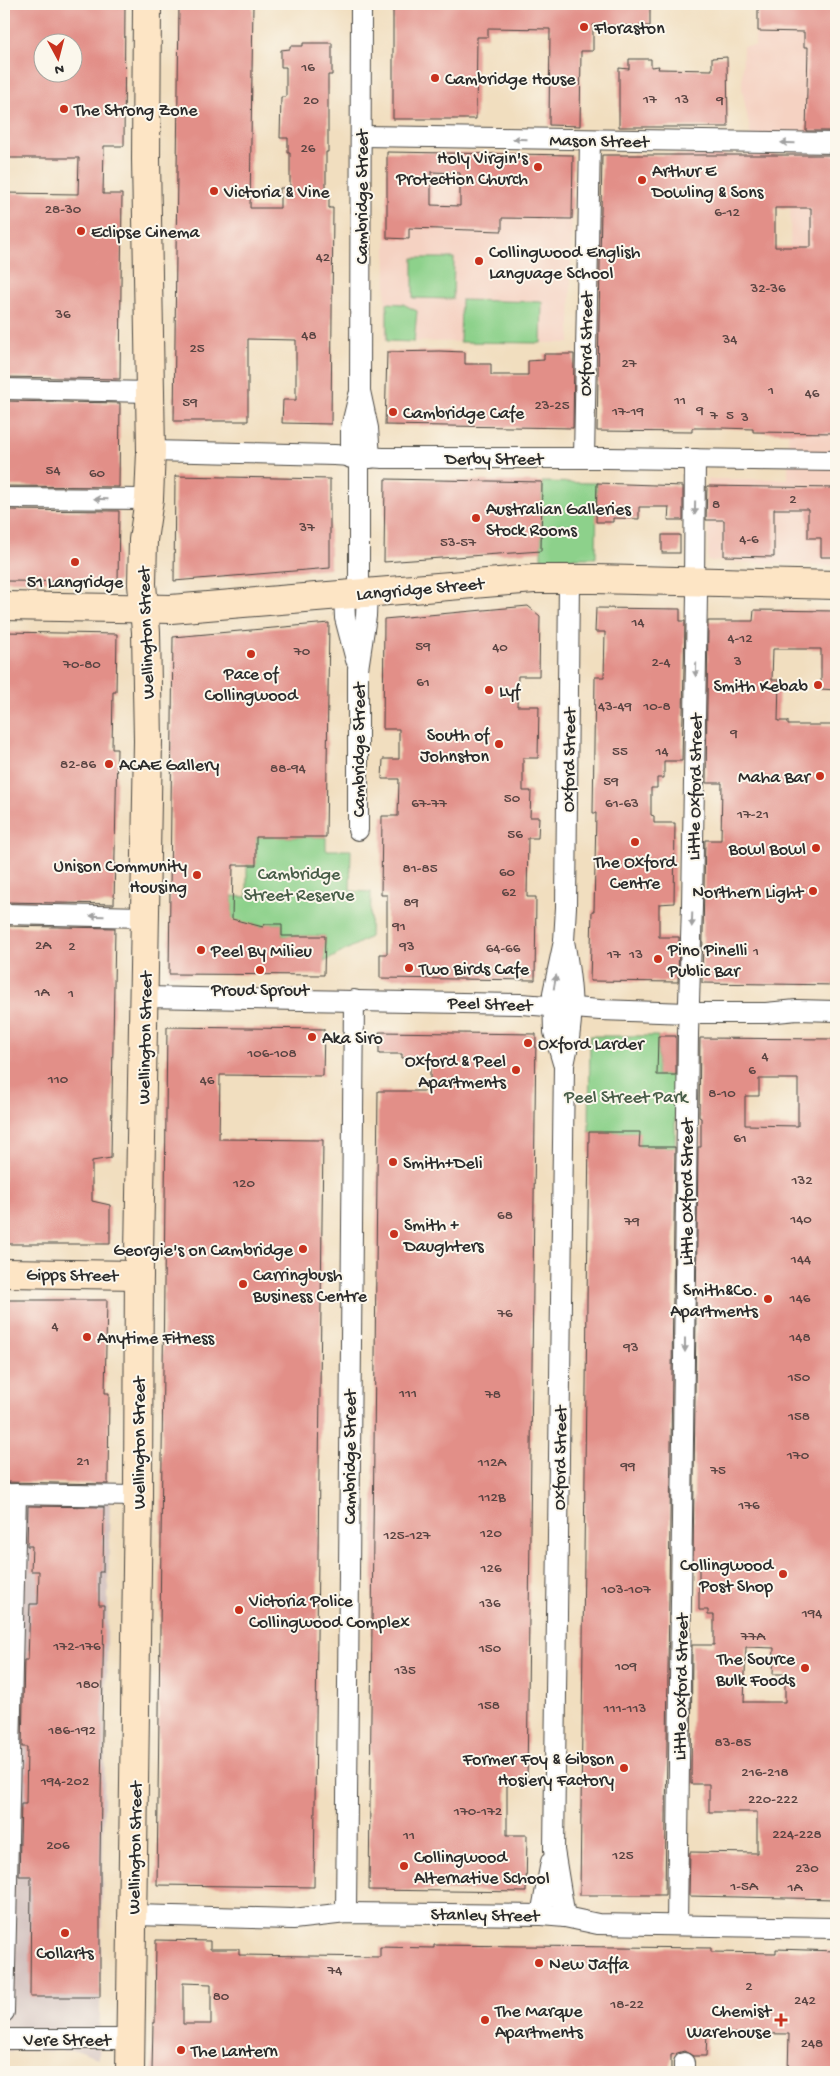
<svg xmlns="http://www.w3.org/2000/svg" width="840" height="2076" viewBox="0 0 840 2076" font-family="'Gochi Hand',sans-serif">
	<rect width="100%" height="100%" fill="#fbf7ec"/>
	<filter id="ink" filterUnits="userSpaceOnUse"><feTurbulence type="fractalNoise" baseFrequency=".02" numOctaves="2"/><feDisplacementMap in="SourceGraphic" scale="10" xChannelSelector="R" yChannelSelector="G"/><feConvolveMatrix kernelMatrix="1 2 1 2 8 2 1 2 1" color-interpolation-filters="sRGB"/></filter>
	<filter id="wash" filterUnits="userSpaceOnUse"><feTurbulence type="fractalNoise" baseFrequency=".0096" numOctaves="4" result="noise"/><feDisplacementMap in="SourceGraphic" scale="20" xChannelSelector="R" yChannelSelector="G"/><feGaussianBlur stdDeviation="1.12" result="paint"/><feColorMatrix in="noise" values="0 0 0 0 0 0 0 0 0 0 0 0 0 0 0 0 0 1.4 0 .05"/><feComposite in="paint" operator="in"/></filter>
	<g filter="url(#wash)">
		<rect width="100%" height="100%" fill="#f1debf"/>
		<g fill="#f5d2c2">
			<polygon points="756,4 836,4 836,566 708,561 708,479 788,479 791,147 753,146 742,89 743,46 755,46"/>
			<polygon points="387,152 480,152 479,181 572,183 570,343 385,341"/>
		</g>
		<polygon fill="#d1bfbd" points="4,1491 110,1491 99,2059 82,2051 4,2051"/>
		<g fill="#8dd18b" stroke="#5c7e5b">
			<polygon points="413,258 454,258 453,299 413,298"/>
			<polygon points="461,300 542,302 541,343 460,342"/>
			<polygon points="387,303 403,304 417,311 414,342 387,341"/>
			<polygon points="542,482 597,483 596,558 541,558"/>
			<polygon points="256,837 326,837 326,850 351,850 350,891 371,892 370,937 324,962 325,936 282,936 282,924 265,924 263,927 232,920 232,896 247,897 247,865 256,864"/>
			<polygon points="590,1036 658,1036 657,1075 675,1075 675,1147 639,1147 639,1132 589,1132"/>
		</g>
		<g id="blocks">
			<g fill="#e28f88" fill-rule="evenodd">
				<path d="M 4,4 L 125,4 L 124,146 L 104,146 L 103,194 L 122,194 L 120,379 L 4,377 L 4,193 L 78,194 L 79,158 L 4,158 ZM 42,42 L 72,42 L 72,72 L 42,72 Z"/>
				<polygon points="179,4 253,4 250,208 280,208 280,188 290,188 290,153 288,153 288,138 280,138 281,97 286,97 286,67 281,67 281,50 290,49 290,46 303,46 303,43 332,43 332,75 328,75 328,152 326,152 326,188 329,188 329,208 333,208 331,424 282,423 283,400 296,400 296,340 248,339 248,421 174,421"/>
				<polygon points="393,4 650,4 650,26 593,25 593,51 581,51 580,126 549,125 550,29 488,28 488,37 477,37 476,119 393,119"/>
				<polygon points="758,4 836,4 836,131 806,131 808,47 804,47 804,32 758,31"/>
				<polygon points="727,57 728,127 619,127 619,68 629,69 629,59 651,59 651,67 659,66 658,69 712,70 712,58"/>
				<path d="M 387,152 L 573,155 L 572,219 L 502,218 L 502,231 L 409,228 L 409,239 L 387,238 ZM 431,172 L 460,173 L 460,206 L 431,205 Z"/>
				<path d="M 602,155 L 836,155 L 836,433 L 753,432 L 753,429 L 722,428 L 692,428 L 692,432 L 597,431 ZM 775,208 L 811,208 L 811,247 L 775,247 Z"/>
				<polygon points="439,351 465,352 465,364 491,364 491,375 528,375 528,361 544,360 544,354 574,354 573,428 385,425 387,352"/>
				<polygon points="4,401 120,403 119,487 4,486"/>
				<polygon points="175,476 330,479 330,568 174,581"/>
				<polygon points="385,479 542,482 541,551 384,562"/>
				<polygon points="597,483 683,486 683,520 668,520 669,507 639,507 639,519 613,518 613,522 596,522"/>
				<polygon points="707,486 836,488 836,557 821,557 821,538 808,538 808,509 774,509 774,557 724,556 724,520 706,520"/>
				<polygon points="4,510 119,511 118,582 4,581"/>
				<rect x="662" y="535" width="18" height="18"/>
				<polygon points="528,606 540,616 539,676 518,676 517,706 539,706 538,758 523,758 523,791 531,791 530,817 539,817 538,838 528,838 527,897 536,897 535,980 380,978 380,954 387,954 387,895 381,895 382,816 398,816 399,779 382,779 383,759 399,759 399,729 383,729 384,619"/>
				<polygon points="596,608 680,609 680,621 685,621 682,761 664,761 664,778 657,778 657,788 651,788 651,815 654,816 654,823 675,823 674,903 659,904 659,937 679,937 678,982 590,981 592,911 594,911 595,865 596,813 593,813 595,677 604,677 605,632 595,632"/>
				<polygon points="754,610 836,611 836,690 821,689 821,649 773,649 772,680 779,680 778,721 788,721 788,725 836,725 836,985 702,983 702,982 705,840 721,840 722,783 706,783 708,621 753,621"/>
				<polygon points="329,623 326,837 256,837 256,865 233,865 232,919 263,927 265,924 282,924 282,936 325,936 324,975 169,974 173,637"/>
				<polygon points="4,632 117,634 116,692 113,692 112,749 117,749 114,904 4,902"/>
				<polygon points="4,926 115,928 111,1158 92,1161 92,1201 110,1205 110,1244 4,1244"/>
				<polygon points="167,1027 324,1029 323,1076 220,1075 219,1139 323,1140 314,1887 157,1885"/>
				<polygon points="379,1032 536,1034 527,1785 507,1785 507,1835 527,1835 526,1892 369,1890 378,1091 430,1091 430,1058 402,1058 402,1054 379,1054"/>
				<polygon points="658,1036 676,1036 676,1075 657,1075"/>
				<path d="M 700,1038 L 836,1039 L 836,1899 L 689,1896 L 690,1852 L 757,1853 L 757,1812 L 709,1812 L 709,1784 L 691,1784 L 692,1645 L 714,1645 L 714,1615 L 708,1615 L 708,1610 L 699,1610 L 699,1563 L 693,1563 L 698,1147 L 701,1147 L 701,1118 L 699,1117 ZM 759,1079 L 798,1079 L 798,1126 L 745,1125 L 745,1096 L 759,1096 ZM 746,1647 L 774,1648 L 773,1674 L 785,1674 L 785,1702 L 744,1702 Z"/>
				<polygon points="589,1132 640,1132 639,1147 675,1147 665,1895 580,1895"/>
				<polygon points="4,1300 107,1300 105,1393 109,1393 108,1484 4,1482"/>
				<polygon points="28,1506 104,1507 103,1572 99,1572 99,1605 104,1605 100,1860 100,1997 30,1997 31,1876 19,1876 21,1804 26,1804 27,1747 22,1747 24,1660 28,1660 30,1604 38,1604 39,1571 31,1571 32,1546 27,1546"/>
				<path d="M 156,1940 L 210,1941 L 210,1949 L 239,1949 L 239,1955 L 380,1957 L 380,1947 L 434,1948 L 434,1945 L 711,1948 L 711,1952 L 776,1953 L 776,1949 L 836,1951 L 836,2072 L 788,2072 L 789,2034 L 707,2033 L 706,2056 L 693,2056 L 684,2051 L 671,2055 L 671,2072 L 152,2072 L 153,2023 L 155,2023 ZM 183,1983 L 211,1984 L 211,2024 L 183,2024 Z"/>
			</g>
		</g>
	</g>
	<g filter="url(#ink)">
		<use href="#blocks" fill-opacity="0" stroke="#494641" stroke-width="1"/>
		<g fill="none" stroke-linecap="round" stroke-linejoin="round">
			<defs>
				<g id="street">
					<polyline points="361,4 360,391 368,428 370,458"/>
					<polyline points="362,136 836,143"/>
					<polyline points="4,389 151,392"/>
					<polyline points="151,451 334,455 383,458 606,458 836,461"/>
					<polyline points="351,458 351,428 359,395"/>
					<polyline points="359,458 359,593"/>
					<polyline points="584,458 590,140"/>
					<polyline points="4,498 149,499"/>
					<polyline points="344,594 345,618 356,660"/>
					<polyline points="358,830 358,669 366,616 367,592"/>
					<polyline points="4,914 145,917"/>
					<path d="M 564,941 C 573,990 575,1016 564,1065 L 554,1850 L 565,1917"/>
					<polyline points="144,997 521,1004 600,1010 688,1013 766,1013 797,1010 836,1011"/>
					<polyline points="563,1063 554,1032 553,993 564,941 566,907 569,579"/>
					<polyline points="4,1494 138,1496"/>
					<polyline points="346,1913 354,1000"/>
					<polyline points="133,1915 293,1919 346,1913 541,1915 565,1917 598,1924 836,1928"/>
					<polyline points="541,1915 551,1862"/>
					<polyline points="677,1925 688,1034 692,906 697,594 694,582 695,459"/>
					<polyline points="4,2012 16,1494"/>
					<polyline points="4,2039 131,2039"/>
					<polyline points="684,2072 684,2063"/>
				</g>
				<g id="secondary">
					<polyline points="4,606 171,609 534,579 594,579 836,585"/>
					<polyline points="4,1273 139,1275"/>
					<polyline points="130,2072 138,1496 139,1253 148,741 146,632 142,584 143,540 149,499 151,451 146,159 147,4"/>
				</g>
			</defs>
			<use href="#street" stroke="#494641" stroke-width="22"/>
			<use href="#secondary" stroke="#494641" stroke-width="30"/>
			<use href="#street" stroke="#fff" stroke-width="20"/>
			<use href="#secondary" stroke="#fde5c5" stroke-width="28"/>
		</g>
		<defs><path id="oneway-solid" d="M-6-.8H1V-3.2L6.5 0L1 3.2V.8H-6Z" transform="scale(1.25)"/></defs>
		<g fill="#a0a0a0">
			<use href="#oneway-solid" transform="translate(520 139) rotate(-179)"/>
			<use href="#oneway-solid" transform="translate(788 143) rotate(-179)"/>
			<use href="#oneway-solid" transform="translate(101 499) rotate(-179)"/>
			<use href="#oneway-solid" transform="translate(695 508) rotate(91)"/>
			<use href="#oneway-solid" transform="translate(696 670) rotate(91)"/>
			<use href="#oneway-solid" transform="translate(97 916) rotate(-179)"/>
			<use href="#oneway-solid" transform="translate(692 920) rotate(92)"/>
			<use href="#oneway-solid" transform="translate(555 982) rotate(-80)"/>
			<use href="#oneway-solid" transform="translate(685 1345) rotate(90)"/>
		</g>
	</g>
	<g fill="#c8321e" stroke="#fbf7ec" stroke-width="2">
		<circle cx="584" cy="27" r="5"/>
		<circle cx="435" cy="78" r="5"/>
		<circle cx="64" cy="109" r="5"/>
		<circle cx="538" cy="167" r="5"/>
		<circle cx="642" cy="180" r="5"/>
		<circle cx="214" cy="191" r="5"/>
		<circle cx="81" cy="231" r="5"/>
		<circle cx="479" cy="261" r="5"/>
		<circle cx="393" cy="412" r="5"/>
		<circle cx="476" cy="518" r="5"/>
		<circle cx="75" cy="562" r="5"/>
		<circle cx="251" cy="654" r="5"/>
		<circle cx="818" cy="685" r="5"/>
		<circle cx="489" cy="690" r="5"/>
		<circle cx="499" cy="744" r="5"/>
		<circle cx="109" cy="764" r="5"/>
		<circle cx="820" cy="776" r="5"/>
		<circle cx="635" cy="842" r="5"/>
		<circle cx="816" cy="848" r="5"/>
		<circle cx="197" cy="875" r="5"/>
		<circle cx="813" cy="891" r="5"/>
		<circle cx="201" cy="950" r="5"/>
		<circle cx="658" cy="959" r="5"/>
		<circle cx="409" cy="968" r="5"/>
		<circle cx="260" cy="970" r="5"/>
		<circle cx="312" cy="1037" r="5"/>
		<circle cx="528" cy="1043" r="5"/>
		<circle cx="516" cy="1070" r="5"/>
		<circle cx="393" cy="1162" r="5"/>
		<circle cx="394" cy="1234" r="5"/>
		<circle cx="303" cy="1249" r="5"/>
		<circle cx="243" cy="1284" r="5"/>
		<circle cx="768" cy="1299" r="5"/>
		<circle cx="87" cy="1337" r="5"/>
		<circle cx="783" cy="1574" r="5"/>
		<circle cx="239" cy="1610" r="5"/>
		<circle cx="805" cy="1668" r="5"/>
		<circle cx="624" cy="1768" r="5"/>
		<circle cx="404" cy="1866" r="5"/>
		<circle cx="65" cy="1933" r="5"/>
		<circle cx="539" cy="1963" r="5"/>
		<circle cx="485" cy="2020" r="5"/>
		<path d="M778.5 2012.5h5v5h5v5h-5v5h-5v-5h-5v-5h5z"/>
		<circle cx="181" cy="2050" r="5"/>
	</g>
	<g text-anchor="middle" stroke-width="4" stroke-linejoin="round" paint-order="stroke">
		<g font-size="15" fill="#594442">
			<text x="308" y="71">16</text>
			<text x="650" y="103">17</text>
			<text x="682" y="103">13</text>
			<text x="311" y="104">20</text>
			<text x="720" y="104">9</text>
			<text x="308" y="152">26</text>
			<text x="63" y="213">28-30</text>
			<text x="727" y="216">6-12</text>
			<text x="323" y="261">42</text>
			<text x="768" y="292">32-36</text>
			<text x="63" y="318">36</text>
			<text x="309" y="339">48</text>
			<text x="730" y="343">34</text>
			<text x="197" y="352">25</text>
			<text x="629" y="367">27</text>
			<text x="771" y="394">1</text>
			<text x="812" y="397">46</text>
			<text x="680" y="404">11</text>
			<text x="190" y="406">59</text>
			<text x="552" y="409">23-25</text>
			<text x="700" y="414">9</text>
			<text x="628" y="415">17-19</text>
			<text x="714" y="419">7</text>
			<text x="730" y="419">5</text>
			<text x="745" y="421">3</text>
			<text x="53" y="474">54</text>
			<text x="97" y="477">60</text>
			<text x="793" y="503">2</text>
			<text x="716" y="508">8</text>
			<text x="307" y="531">37</text>
			<text x="749" y="543">4-6</text>
			<text x="458" y="546">53-57</text>
			<text x="638" y="626">14</text>
			<text x="740" y="642">4-12</text>
			<text x="423" y="650">59</text>
			<text x="500" y="651">40</text>
			<text x="302" y="655">70</text>
			<text x="738" y="665">3</text>
			<text x="661" y="666">2-4</text>
			<text x="82" y="668">70-80</text>
			<text x="423" y="686">61</text>
			<text x="615" y="710">43-49</text>
			<text x="657" y="710">10-8</text>
			<text x="734" y="737">9</text>
			<text x="620" y="755">55</text>
			<text x="662" y="755">14</text>
			<text x="78" y="768">82-86</text>
			<text x="288" y="772">88-94</text>
			<text x="611" y="785">59</text>
			<text x="512" y="802">50</text>
			<text x="429" y="807">67-77</text>
			<text x="622" y="807">61-63</text>
			<text x="753" y="818">17-21</text>
			<text x="515" y="838">56</text>
			<text x="420" y="872">81-85</text>
			<text x="507" y="876">60</text>
			<text x="509" y="896">62</text>
			<text x="411" y="906">89</text>
			<text x="399" y="930">91</text>
			<text x="43" y="949">2A</text>
			<text x="72" y="950">2</text>
			<text x="407" y="950">93</text>
			<text x="503" y="952">64-66</text>
			<text x="756" y="955">1</text>
			<text x="614" y="958">17</text>
			<text x="636" y="958">13</text>
			<text x="42" y="996">1A</text>
			<text x="71" y="997">1</text>
			<text x="272" y="1057">106-108</text>
			<text x="765" y="1060">4</text>
			<text x="752" y="1074">6</text>
			<text x="58" y="1083">110</text>
			<text x="207" y="1084">46</text>
			<text x="722" y="1097">8-10</text>
			<text x="740" y="1142">61</text>
			<text x="802" y="1184">132</text>
			<text x="244" y="1187">120</text>
			<text x="505" y="1219">68</text>
			<text x="801" y="1223">140</text>
			<text x="632" y="1225">79</text>
			<text x="801" y="1263">144</text>
			<text x="800" y="1302">146</text>
			<text x="505" y="1317">76</text>
			<text x="55" y="1330">4</text>
			<text x="800" y="1341">148</text>
			<text x="631" y="1351">93</text>
			<text x="799" y="1381">150</text>
			<text x="408" y="1397">111</text>
			<text x="493" y="1398">78</text>
			<text x="799" y="1420">158</text>
			<text x="798" y="1459">170</text>
			<text x="83" y="1465">21</text>
			<text x="492" y="1466">112A</text>
			<text x="628" y="1470">99</text>
			<text x="718" y="1474">75</text>
			<text x="492" y="1501">112B</text>
			<text x="749" y="1509">176</text>
			<text x="491" y="1537">120</text>
			<text x="407" y="1539">125-127</text>
			<text x="491" y="1572">126</text>
			<text x="626" y="1593">103-107</text>
			<text x="490" y="1607">136</text>
			<text x="812" y="1617">194</text>
			<text x="753" y="1640">77A</text>
			<text x="77" y="1650">172-176</text>
			<text x="490" y="1652">150</text>
			<text x="626" y="1670">109</text>
			<text x="405" y="1674">135</text>
			<text x="88" y="1688">180</text>
			<text x="489" y="1709">158</text>
			<text x="625" y="1712">111-113</text>
			<text x="72" y="1734">186-192</text>
			<text x="733" y="1746">83-85</text>
			<text x="765" y="1776">216-218</text>
			<text x="65" y="1785">194-202</text>
			<text x="773" y="1803">220-222</text>
			<text x="478" y="1815">170-172</text>
			<text x="797" y="1838">224-228</text>
			<text x="409" y="1839">11</text>
			<text x="58" y="1849">206</text>
			<text x="623" y="1859">125</text>
			<text x="807" y="1872">230</text>
			<text x="744" y="1890">1-5A</text>
			<text x="795" y="1891">1A</text>
			<text x="335" y="1974">74</text>
			<text x="749" y="1990">2</text>
			<text x="221" y="2000">80</text>
			<text x="805" y="2004">242</text>
			<text x="627" y="2008">18-22</text>
			<text x="812" y="2047">248</text>
		</g>
		<g font-size="18" fill="#2b2b2b" stroke="#fbf7ec" text-anchor="start">
			<text x="594" y="33">Floraston</text>
			<text x="445" y="84">Cambridge House</text>
			<text x="74" y="115">The Strong Zone</text>
			<text x="528" y="163" text-anchor="end">Holy Virgin's<tspan x="528" dy="21">Protection Church</tspan></text>
			<text x="652" y="176">Arthur E<tspan x="652" dy="21">Dowling &amp; Sons</tspan></text>
			<text x="224" y="197">Victoria &amp; Vine</text>
			<text x="91" y="237">Eclipse Cinema</text>
			<text x="489" y="257">Collingwood English<tspan x="489" dy="21">Language School</tspan></text>
			<text x="403" y="418">Cambridge Cafe</text>
			<text x="486" y="514">Australian Galleries<tspan x="486" dy="21">Stock Rooms</tspan></text>
			<text x="75" y="587" text-anchor="middle">51 Langridge</text>
			<text x="251" y="679" text-anchor="middle">Pace of<tspan x="251" dy="21">Collingwood</tspan></text>
			<text x="808" y="691" text-anchor="end">Smith Kebab</text>
			<text x="499" y="696">Lyf</text>
			<text x="489" y="740" text-anchor="end">South of<tspan x="489" dy="21">Johnston</tspan></text>
			<text x="119" y="770">ACAE Gallery</text>
			<text x="810" y="782" text-anchor="end">Maha Bar</text>
			<text x="806" y="854" text-anchor="end">Bowl Bowl</text>
			<text x="635" y="867" text-anchor="middle">The Oxford<tspan x="635" dy="21">Centre</tspan></text>
			<text x="187" y="871" text-anchor="end">Unison Community<tspan x="187" dy="21">Housing</tspan></text>
			<text x="803" y="897" text-anchor="end">Northern Light</text>
			<text x="668" y="955">Pino Pinelli<tspan x="668" dy="21">Public Bar</tspan></text>
			<text x="211" y="956">Peel By Milieu</text>
			<text x="419" y="974">Two Birds Cafe</text>
			<text x="260" y="995" text-anchor="middle">Proud Sprout</text>
			<text x="322" y="1043">Aka Siro</text>
			<text x="538" y="1049">Oxford Larder</text>
			<text x="506" y="1066" text-anchor="end">Oxford &amp; Peel<tspan x="506" dy="21">Apartments</tspan></text>
			<text x="403" y="1168">Smith+Deli</text>
			<text x="404" y="1230">Smith +<tspan x="404" dy="21">Daughters</tspan></text>
			<text x="293" y="1255" text-anchor="end">Georgie's on Cambridge</text>
			<text x="253" y="1280">Carringbush<tspan x="253" dy="21">Business Centre</tspan></text>
			<text x="758" y="1295" text-anchor="end">Smith&amp;Co.<tspan x="758" dy="21">Apartments</tspan></text>
			<text x="97" y="1343">Anytime Fitness</text>
			<text x="773" y="1570" text-anchor="end">Collingwood<tspan x="773" dy="21">Post Shop</tspan></text>
			<text x="249" y="1606">Victoria Police<tspan x="249" dy="21">Collingwood Complex</tspan></text>
			<text x="795" y="1664" text-anchor="end">The Source<tspan x="795" dy="21">Bulk Foods</tspan></text>
			<text x="614" y="1764" text-anchor="end">Former Foy &amp; Gibson<tspan x="614" dy="21">Hosiery Factory</tspan></text>
			<text x="414" y="1862">Collingwood<tspan x="414" dy="21">Alternative School</tspan></text>
			<text x="65" y="1958" text-anchor="middle">Collarts</text>
			<text x="549" y="1969">New Jaffa</text>
			<text x="495" y="2016">The Marque<tspan x="495" dy="21">Apartments</tspan></text>
			<text x="771" y="2016" text-anchor="end">Chemist<tspan x="771" dy="21">Warehouse</tspan></text>
			<text x="191" y="2056">The Lantern</text>
		</g>
		<g font-size="18" fill="#2b2b2b" stroke="#fbf7ec">
			<text transform="translate(599 140) rotate(1)" y="6">Mason Street</text>
			<text transform="translate(361 197) rotate(-90)" y="6">Cambridge Street</text>
			<text transform="translate(585 344) rotate(-89)" y="6">Oxford Street</text>
			<text x="494" y="464">Derby Street</text>
			<text transform="translate(420 588) rotate(-5)" y="6">Langridge Street</text>
			<text transform="translate(145 633) rotate(-92)" y="6">Wellington Street</text>
			<text transform="translate(358 750) rotate(-90)" y="6">Cambridge Street</text>
			<text transform="translate(568 760) rotate(-89)" y="6">Oxford Street</text>
			<text transform="translate(694 787) rotate(-89)" y="6">Little Oxford Street</text>
			<text transform="translate(490 1003) rotate(2)" y="6">Peel Street</text>
			<text transform="translate(144 1038) rotate(-89)" y="6">Wellington Street</text>
			<text transform="translate(686 1192) rotate(-90)" y="6">Little Oxford Street</text>
			<text transform="translate(72 1274) rotate(1)" y="6">Gipps Street</text>
			<text transform="translate(138 1443) rotate(-90)" y="6">Wellington Street</text>
			<text transform="translate(349 1457) rotate(-90)" y="6">Cambridge Street</text>
			<text transform="translate(559 1458) rotate(-89)" y="6">Oxford Street</text>
			<text transform="translate(680 1687) rotate(-89)" y="6">Little Oxford Street</text>
			<text transform="translate(134 1848) rotate(-89)" y="6">Wellington Street</text>
			<text transform="translate(485 1914) rotate(1)" y="6">Stanley Street</text>
			<text x="67" y="2045">Vere Street</text>
		</g>
		<g font-size="18" fill="#485d48" stroke="#fbf7ec">
			<text x="299" y="879">Cambridge<tspan x="299" dy="21">Street Reserve</tspan></text>
			<text x="626" y="1102">Peel Street Park</text>
		</g>
	</g>
	<rect width="840" height="2076" fill="none" stroke="#fbf7ec" stroke-width="20"/>
	<g transform="translate(58 58) rotate(173)"><circle r="24" fill="#fbf7ec" stroke="#a8a59f"/>
	<path d="M0-4L9 19L0 12L-9 19Z" fill="#c8321e"/>
	<text y="-8" font-size="14" font-weight="bold" text-anchor="middle" fill="#2b2b2b">N</text>
	</g>
</svg>
